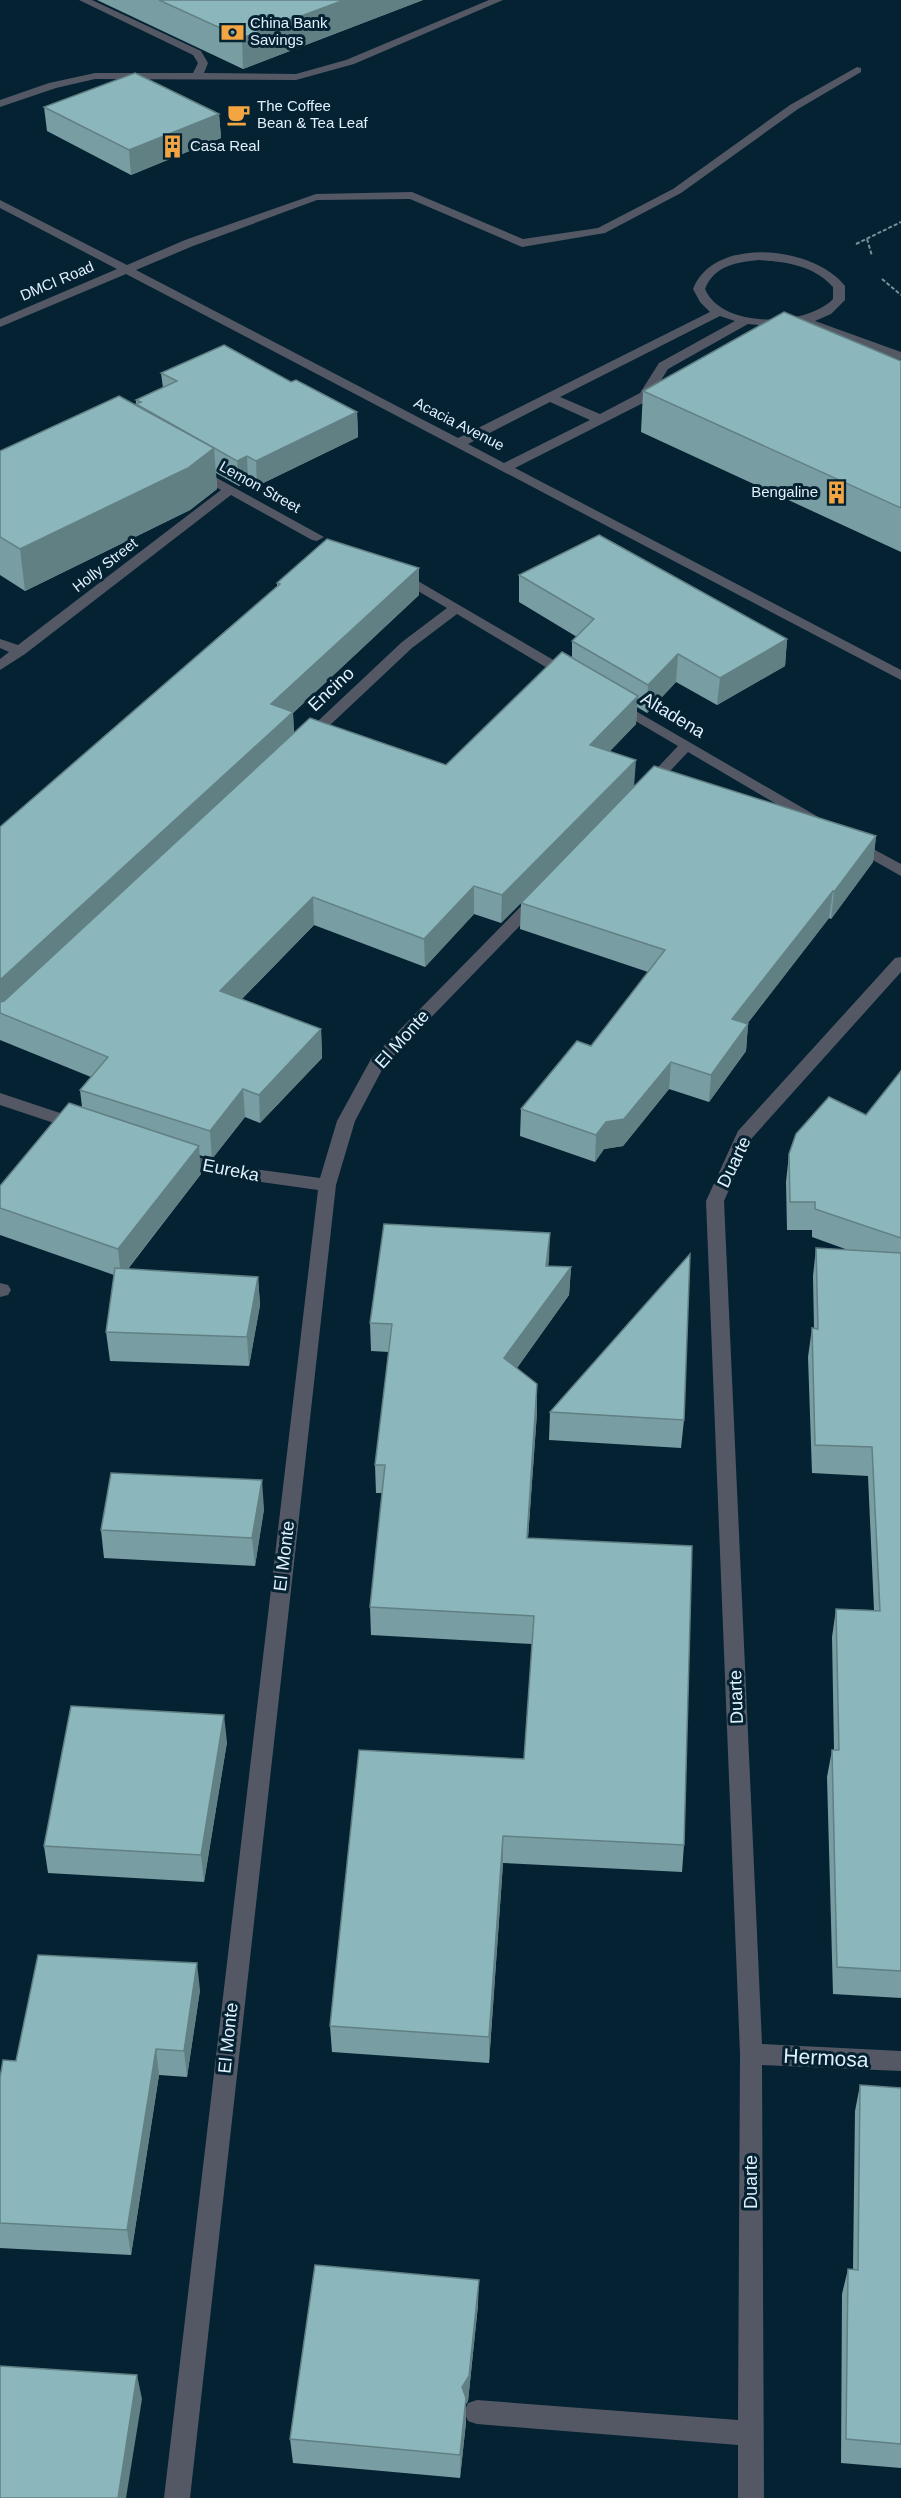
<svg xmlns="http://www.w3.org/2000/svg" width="901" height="2498" viewBox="0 0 901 2498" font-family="Helvetica,sans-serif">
	<rect width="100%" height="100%" fill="#052233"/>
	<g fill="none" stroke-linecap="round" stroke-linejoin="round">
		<g stroke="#778e9c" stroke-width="2" stroke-dasharray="4 2" stroke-linecap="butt">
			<polyline points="867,239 872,256"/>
			<polyline points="856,244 901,222"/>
			<polyline points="882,279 901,295"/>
		</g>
		<g fill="#545864" fill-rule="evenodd">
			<polygon points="79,0 92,0 201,51 208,63 204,73 296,74 346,60 489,0 503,0 354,64 296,80 95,79 56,88 0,107 0,100 49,83 95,73 193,73 198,63 193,55"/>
			<path d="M 857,67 L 861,68 L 861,72 L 798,109 L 681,193 L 605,233 L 522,247 L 410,199 L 317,200 L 193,246 L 136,270 L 458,438 L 710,312 L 700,302 L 693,289 C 714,235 814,246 845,286 L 845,300 L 831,314 L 815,321 L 901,352 L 901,360 L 801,324 L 781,327 L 748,324 L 668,369 L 655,390 L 645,402 L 515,468 L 901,670 L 901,680 L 126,274 L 0,327 L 0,319 L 117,269 L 0,208 L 0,200 L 127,265 L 185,240 L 316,194 L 412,192 L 523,239 L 598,228 L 673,189 L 790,105 ZM 759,260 C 787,262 813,265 833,287 L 833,299 C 806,327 722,329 705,289 C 714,266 736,262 759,260 ZM 720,316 L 735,321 L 659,363 L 640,393 L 600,414 L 560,397 ZM 550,402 L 590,420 L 504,463 L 468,444 Z"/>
			<polygon points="195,466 324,537 317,541 312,540 231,495 25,654 0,670 0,659 9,652 0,648 0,639 18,645 221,490 190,473 188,470"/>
			<polygon points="399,570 574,672 576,675 569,679 564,678 457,614 412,648 312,742 302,742 300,739 302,736 402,642 447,608 394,577 392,574"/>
			<polygon points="615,699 827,822 830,825 827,828 817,828 688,752 653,789 643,789 640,786 643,783 678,746 610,706 608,703 610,700"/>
			<polygon points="853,838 901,864 901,876 848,846 845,843 848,840"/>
			<polygon points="536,895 542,897 544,900 542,903 384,1066 355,1121 336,1185 190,2498 164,2498 318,1190 233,1178 172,1162 169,1158 172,1154 178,1152 233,1166 320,1178 337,1121 371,1059 530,897"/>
			<polygon points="901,957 901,972 752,1138 724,1201 762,2044 901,2051 901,2071 762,2065 764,2498 738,2498 738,2445 477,2424 468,2421 464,2412 468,2403 477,2400 738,2420 740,2054 706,1201 738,1131 895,958"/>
			<polygon points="0,1093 84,1121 87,1125 84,1129 78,1131 0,1105"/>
			<polygon points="0,1283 8,1285 11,1290 8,1295 0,1297"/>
		</g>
	</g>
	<g fill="#789da2">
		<polygon points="97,0 423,0 243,69"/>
		<polygon points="44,107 219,114 221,138 131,175 47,131"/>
		<polygon points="901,361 901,552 641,432 643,391"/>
		<polygon points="161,373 357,412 358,437 257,486 248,481 239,486 216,473 217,489 190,510 25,591 0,575 0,451 136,406 136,400 163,388"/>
		<polygon points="519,575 787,639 785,666 717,705 676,682 647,713 637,707 636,724 610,751 635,786 876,836 873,862 831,919 829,918 747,1024 748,1024 746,1051 709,1102 669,1089 623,1146 604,1149 595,1162 520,1136 521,1109 591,1046 648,972 520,929 521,903 501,923 474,914 425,967 314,925 242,999 321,1029 322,1058 260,1123 245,1117 212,1159 199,1155 201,1174 128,1269 258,1277 260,1305 249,1366 110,1361 106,1332 114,1275 0,1235 0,1186 82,1107 80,1090 91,1077 0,1040 0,827 277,587 277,583 419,595 293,713 294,733 446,765 572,658 572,641 577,637 519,602"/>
		<polygon points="901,1071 901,1998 833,1994 827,1777 832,1750 834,1750 832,1637 836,1609 874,1610 868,1476 812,1473 808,1357 812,1328 814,1328 813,1276 816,1248 848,1250 812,1237 812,1230 787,1230 786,1182 789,1154 866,1115"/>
		<polygon points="548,1266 571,1267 569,1295 517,1368 537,1412 528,1538 684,1845 682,1872 503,1863 489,2063 332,2052 330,2026 524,1759 532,1644 371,1635 370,1607 382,1493 376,1493 375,1465 389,1352 371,1351 370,1323"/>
		<polygon points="550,1412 684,1420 681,1448 549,1440"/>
		<polygon points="264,1509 255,1566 104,1558 101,1530"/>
		<polygon points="227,1742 204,1882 48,1873 44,1846"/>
		<polygon points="200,1990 187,2077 159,2075 131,2255 0,2248 0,2078 16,2061"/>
		<polygon points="860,2085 901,2088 901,2468 841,2463 842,2294 848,2269 853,2269 855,2111"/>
		<polygon points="478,2305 468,2401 466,2404 466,2422 460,2478 293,2463 290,2439"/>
	</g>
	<g fill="#618084">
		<polygon points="344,0 423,0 243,69 242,38"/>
		<polygon points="219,114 221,138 131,175 129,150"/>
		<polygon points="357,412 358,437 257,486 256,461"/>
		<polygon points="214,448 217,489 190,510 25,591 20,549"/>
		<polygon points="247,456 248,481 239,486 237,461"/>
		<polygon points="419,568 419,595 293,713 294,739 0,1012 0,980 271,704"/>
		<polygon points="787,639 785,666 717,705 720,678"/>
		<polygon points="678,654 676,682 647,713 648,685"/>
		<polygon points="638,696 636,724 589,773 590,745"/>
		<polygon points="636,760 634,787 501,923 502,895"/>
		<polygon points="876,836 873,862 831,919 834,892"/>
		<polygon points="474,886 474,914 425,967 424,939"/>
		<polygon points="833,891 829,918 730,1046 732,1019"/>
		<polygon points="313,897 314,925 222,1019 220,991"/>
		<polygon points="748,1024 746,1051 709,1102 711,1075"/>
		<polygon points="321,1029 322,1058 260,1123 259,1095"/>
		<polygon points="671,1062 669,1089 623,1146 604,1149 595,1162 596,1135 606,1122"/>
		<polygon points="243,1089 245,1117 212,1159 210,1131"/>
		<polygon points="199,1146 201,1174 121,1277 118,1249"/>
		<polygon points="550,1233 549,1261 545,1294 546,1266"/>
		<polygon points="571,1267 569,1295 504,1386 504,1358"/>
		<polygon points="258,1277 260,1305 249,1366 247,1337"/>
		<polygon points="537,1384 537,1412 526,1566 527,1538"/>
		<polygon points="262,1480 264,1509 255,1566 252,1538"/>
		<polygon points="224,1715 227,1742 204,1882 201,1855"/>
		<polygon points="503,1836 503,1863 489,2063 489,2037"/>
		<polygon points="197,1963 200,1990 187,2077 184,2051"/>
		<polygon points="156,2049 159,2075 131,2255 127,2230"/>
		<polygon points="479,2280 478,2305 468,2401 466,2404 466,2422 460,2478 462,2387"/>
		<polygon points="137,2375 142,2399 126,2498 118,2498"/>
	</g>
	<g fill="#8bb7bc" stroke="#618084" stroke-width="1.5">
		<polygon points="159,0 344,0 242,38"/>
		<polygon points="135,73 219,114 129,150 44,107"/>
		<polygon points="784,312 901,361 901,508 643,391"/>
		<polygon points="224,345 291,382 296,380 357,412 256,461 247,456 237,461 136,404 141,402 136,400 177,381 161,373"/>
		<polygon points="119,396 214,448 188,468 20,549 0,537 0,451"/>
		<polygon points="599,535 787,639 720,678 678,654 648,685 572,641 594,619 519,575"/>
		<polygon points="327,539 419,568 271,704 293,712 0,980 0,827 280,584 277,583"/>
		<polygon points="562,652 638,696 590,745 636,760 502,895 474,886 424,939 313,897 220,991 321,1029 259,1095 243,1089 210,1131 80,1090 108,1057 0,1013 0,1002 4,1001 310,718 446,765"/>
		<polygon points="654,766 876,836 834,892 833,891 732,1019 748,1024 711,1075 671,1062 624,1119 606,1122 596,1135 521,1109 577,1041 591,1046 665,950 521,903"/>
		<polygon points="901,1071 901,1238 815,1209 815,1202 790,1202 789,1154 796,1134 829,1097 866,1115"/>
		<polygon points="69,1103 199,1146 118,1249 0,1208 0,1186"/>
		<polygon points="384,1224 550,1233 546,1266 571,1267 504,1358 537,1384 527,1538 692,1546 684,1845 503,1836 489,2037 330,2026 359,1750 524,1759 534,1616 370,1607 385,1465 375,1465 392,1324 370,1323"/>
		<polygon points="816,1248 901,1253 901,1971 837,1967 832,1750 839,1750 836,1609 880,1611 872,1447 815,1445 812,1328 818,1329"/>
		<polygon points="690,1254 684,1420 550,1412"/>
		<polygon points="115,1268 258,1277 247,1337 106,1332"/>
		<polygon points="111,1473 262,1480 252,1538 101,1530"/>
		<polygon points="71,1706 224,1715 201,1855 44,1846"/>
		<polygon points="38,1955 197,1963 184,2051 156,2049 127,2230 0,2223 0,2078 3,2060 16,2061"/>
		<polygon points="860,2085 901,2088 901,2444 846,2439 848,2269 858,2270"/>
		<polygon points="315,2265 479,2280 469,2376 462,2387 466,2398 460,2455 290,2439"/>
		<polygon points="0,2366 137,2375 118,2498 125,2498 0,2498"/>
	</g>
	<defs>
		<symbol id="bank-bare" viewBox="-9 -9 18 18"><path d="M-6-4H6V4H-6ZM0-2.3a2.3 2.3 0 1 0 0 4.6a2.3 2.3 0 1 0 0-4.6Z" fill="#f2a541" stroke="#052233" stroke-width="2.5" paint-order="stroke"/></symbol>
		<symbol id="cafe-bare" viewBox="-9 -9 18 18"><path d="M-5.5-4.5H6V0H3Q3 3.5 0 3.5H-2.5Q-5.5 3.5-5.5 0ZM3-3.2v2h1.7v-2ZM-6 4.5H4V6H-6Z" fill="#f2a541" stroke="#052233" stroke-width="2.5" paint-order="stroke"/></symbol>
		<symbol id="building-bare" viewBox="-9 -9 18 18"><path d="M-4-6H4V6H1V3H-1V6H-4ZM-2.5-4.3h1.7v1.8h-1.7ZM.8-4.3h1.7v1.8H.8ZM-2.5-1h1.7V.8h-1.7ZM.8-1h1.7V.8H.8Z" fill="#f2a541" stroke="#052233" stroke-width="2.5" paint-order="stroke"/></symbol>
	</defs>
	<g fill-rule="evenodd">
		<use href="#bank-bare" x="216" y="16" width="33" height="33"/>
		<use href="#cafe-bare" x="222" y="98" width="33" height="33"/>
		<use href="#building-bare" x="156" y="130" width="33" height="33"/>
		<use href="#building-bare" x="820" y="476" width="33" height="33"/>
	</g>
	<g text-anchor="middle" stroke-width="6" stroke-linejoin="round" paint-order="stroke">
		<g font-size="15" fill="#e0f0fc" stroke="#052233" text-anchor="start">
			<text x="250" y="28">China Bank<tspan x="250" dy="17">Savings</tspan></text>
			<text x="257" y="111">The Coffee<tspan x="257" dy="17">Bean &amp; Tea Leaf</tspan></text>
			<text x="190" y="151">Casa Real</text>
			<text x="818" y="497" text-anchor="end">Bengaline</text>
		</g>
		<g font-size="15" fill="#e0f0fc" stroke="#052233">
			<text transform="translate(57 281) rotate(-23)" y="5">DMCI Road</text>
			<text transform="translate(459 424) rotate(27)" y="5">Acacia Avenue</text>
			<text transform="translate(260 487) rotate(29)" y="5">Lemon Street</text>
			<text transform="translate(105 565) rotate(-38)" y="5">Holly Street</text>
		</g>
		<g font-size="18" fill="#e0f0fc" stroke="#052233">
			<text transform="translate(331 689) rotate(-43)" y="6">Encino</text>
			<text transform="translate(673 715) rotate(31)" y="6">Altadena</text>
			<text transform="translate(402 1039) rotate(-48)" y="6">El Monte</text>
			<text transform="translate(734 1162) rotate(-64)" y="6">Duarte</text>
			<text transform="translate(231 1170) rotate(11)" y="6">Eureka</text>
			<text transform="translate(284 1556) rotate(-83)" y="6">El Monte</text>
			<text transform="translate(736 1697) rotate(-92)" y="6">Duarte</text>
			<text transform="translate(228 2038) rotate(-84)" y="6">El Monte</text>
			<text transform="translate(751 2182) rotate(-90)" y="6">Duarte</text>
		</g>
		<g font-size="21" fill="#e0f0fc" stroke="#052233">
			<text transform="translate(826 2058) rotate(3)" y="7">Hermosa</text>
		</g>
	</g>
</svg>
